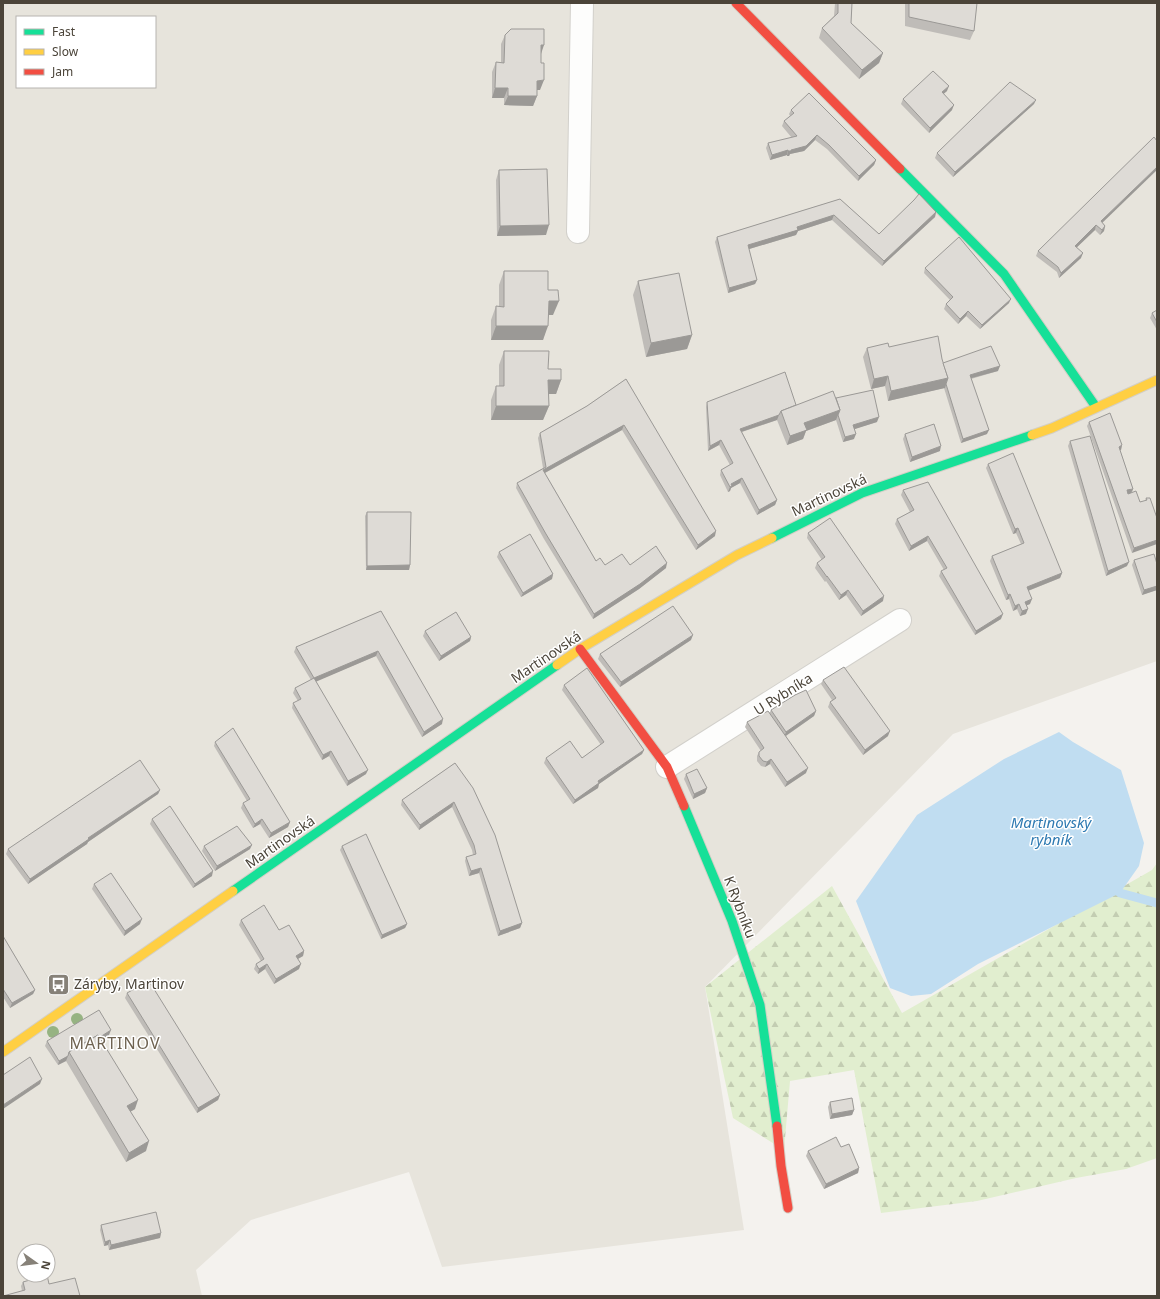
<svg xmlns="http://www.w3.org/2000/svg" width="1160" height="1299" viewBox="0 0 1160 1299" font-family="'Noto Sans',sans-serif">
	<defs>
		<pattern id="forest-firs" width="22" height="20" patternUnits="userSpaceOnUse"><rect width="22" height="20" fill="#e1eecf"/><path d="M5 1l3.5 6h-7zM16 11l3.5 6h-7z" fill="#c3cdb2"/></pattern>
	</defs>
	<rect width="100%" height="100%" fill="#f4f2ee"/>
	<path fill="#e7e4dc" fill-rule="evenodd" d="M 3,3 L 1157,3 L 1157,661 L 953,734 L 705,987 L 744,1230 L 442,1267 L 409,1172 L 251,1220 L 196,1270 L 202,1296 L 3,1296 ZM 17,17 L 155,17 L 155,87 L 17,87 ZM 24,1251 L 48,1251 L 48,1275 L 24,1275 Z"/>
	<polygon fill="url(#forest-firs)" points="1157,863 1157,1158 1126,1169 1076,1178 977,1201 881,1213 854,1070 790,1081 784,1150 733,1118 705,987 832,886 902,1013 1152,870"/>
	<polygon fill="#c0ddf1" points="1059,732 1073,742 1121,770 1144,843 1139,866 1120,893 978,964 931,994 911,996 890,988 856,901 917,815 1004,759"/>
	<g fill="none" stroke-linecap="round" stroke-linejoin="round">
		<polyline stroke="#c0ddf1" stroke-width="9" points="1120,893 1157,903"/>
		<defs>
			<g id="street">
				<polyline points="578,232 582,3"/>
				<polyline points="667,767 900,620"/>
			</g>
			<g id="fast">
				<polyline points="900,169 1004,274 1096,407"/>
				<polyline points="772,538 862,493 1032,435"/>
				<polyline points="684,806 732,921 760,1005 777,1126"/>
				<polyline points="233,891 557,665"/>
			</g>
			<g id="slow">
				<polyline points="1032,435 1052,428 1157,380"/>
				<polyline points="557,665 580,649 737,555 772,538"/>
				<polyline points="3,1052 233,891"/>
			</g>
			<g id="jam">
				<polyline points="736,3 900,169"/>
				<polyline points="580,649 667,767 684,806"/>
				<polyline points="777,1126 781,1166 788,1208"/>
			</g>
		</defs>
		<use href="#street" stroke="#d2d0cb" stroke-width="24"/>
		<use href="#fast" stroke="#d3cfc5" stroke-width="11"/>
		<use href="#slow" stroke="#d3cfc5" stroke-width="11"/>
		<use href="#jam" stroke="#d3cfc5" stroke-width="11"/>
		<use href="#street" stroke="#fdfdfc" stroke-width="22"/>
		<use href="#fast" stroke="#16e098" stroke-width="9"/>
		<use href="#slow" stroke="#ffcf43" stroke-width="9"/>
		<use href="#jam" stroke="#f24e42" stroke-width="9"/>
	</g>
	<g fill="#96b382">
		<circle cx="77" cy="1019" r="6"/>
		<circle cx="53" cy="1032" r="6"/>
	</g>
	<g fill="#bfbcb8">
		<polygon points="835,3 852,3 851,23 883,53 879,63 859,79 819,38 822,28 834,16"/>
		<polygon points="905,3 977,3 974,31 970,40 905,26"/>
		<polygon points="505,35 541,54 540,90 537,90 537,96 533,106 504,105 504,98 492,98 492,72 496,62 501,62 501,44"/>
		<polygon points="947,91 943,94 952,110 929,133 901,104 903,99"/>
		<polygon points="1034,104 953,177 935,158 937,153"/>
		<polygon points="791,110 876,160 874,165 858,181 827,149 815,140 804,151 790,154 789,156 787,156 787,155 770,160 766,148 768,143 792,138 782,126 784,121 790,116 789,114"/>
		<polygon points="499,170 546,235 497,236 496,180"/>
		<polygon points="840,199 879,234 936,212 935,217 882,266 832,220 798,231 796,235 749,249 757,280 755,284 728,293 715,242 717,237"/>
		<polygon points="1102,223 1105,226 1104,231 1100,235 1095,230 1077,247 1081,258 1059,278 1057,272 1036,256 1038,251"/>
		<polygon points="925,268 1009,303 980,329 966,316 958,324 944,309 946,304 950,300 924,273"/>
		<polygon points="504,271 548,290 553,315 549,315 543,340 491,340 491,320 496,306 499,306 499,285"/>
		<polygon points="638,281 692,335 687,349 646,357 633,295"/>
		<polygon points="1157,310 1157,330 1150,318 1152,313"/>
		<polygon points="889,347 942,359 943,363 998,371 971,379 987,434 961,443 944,388 888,401 885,386 871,389 863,357 867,348"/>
		<polygon points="504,351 548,369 561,380 556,394 548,394 549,406 543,420 491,420 491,400 496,386 499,386 499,365"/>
		<polygon points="626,379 715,536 696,550 622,430 545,473 596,561 605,565 630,565 666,568 639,589 593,619 544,539 516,488 517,483 543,468 538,438 540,433 587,406"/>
		<polygon points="836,399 877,422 854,429 854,439 843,442 836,420 806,431 803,439 787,445 777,420 742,432 777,500 775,505 757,515 740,483 731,488 730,491 728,492 720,475 721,470 730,465 719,445 708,451 706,407 707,402 796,405"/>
		<polygon points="1089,422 1122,445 1121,450 1120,450 1133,489 1132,493 1140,502 1145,501 1146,498 1157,518 1132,553 1087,426"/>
		<polygon points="905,434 940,451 910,462 903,439"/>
		<polygon points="1070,441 1127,566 1106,576 1068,446"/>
		<polygon points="988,464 1062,573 1060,578 1028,591 1030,604 1026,605 1026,614 1020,616 1017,609 1013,611 1009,599 1006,600 990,561 992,556 1021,544 1016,533 1013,534 986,468"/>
		<polygon points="903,490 1001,619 975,635 939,576 941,571 944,570 927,541 909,551 895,524 897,519 910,512 901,495"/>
		<polygon points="367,512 410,565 409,570 366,570 365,516"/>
		<polygon points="808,533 883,601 861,616 846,595 839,600 826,581 825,582 815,568 817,563 822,560 807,538"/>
		<polygon points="499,552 553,574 552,579 521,597 497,557"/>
		<polygon points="1134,560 1157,564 1157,590 1142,595 1132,565"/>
		<polygon points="381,611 442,724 422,737 376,656 316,681 366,774 347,786 329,756 322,760 292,708 293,703 298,701 293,693 295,688 311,680 294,652 296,647"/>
		<polygon points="425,631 471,637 470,641 439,661 423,636"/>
		<polygon points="691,640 620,687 598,659 600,654"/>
		<polygon points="823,680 888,736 863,755 828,707 830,702 832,700 821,684"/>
		<polygon points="564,685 644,750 642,754 599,784 598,788 573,804 544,763 546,758 582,758 601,745 562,690"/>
		<polygon points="771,710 816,711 814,716 786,736 806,773 785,787 770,764 765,767 761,766 757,761 757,756 759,752 761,751 745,727 747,722 770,712"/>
		<polygon points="215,742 290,822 288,827 269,838 260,824 253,828 241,808 243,803 247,801 214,746"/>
		<polygon points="455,763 522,923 520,928 498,936 479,873 469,876 465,861 466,857 473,855 472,850 452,807 419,830 401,805 402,800"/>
		<polygon points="686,774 707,788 705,793 693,799 684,779"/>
		<polygon points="160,790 158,794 88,842 87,844 28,884 6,854 8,849"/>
		<polygon points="152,819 212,876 193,888 150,824"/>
		<polygon points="204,846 250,849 215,871 202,851"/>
		<polygon points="342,846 407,924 405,928 381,939 340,850"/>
		<polygon points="94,884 140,924 124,936 92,889"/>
		<polygon points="241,920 279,930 304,951 303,956 298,959 299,969 274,984 265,969 258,974 254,969 256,964 261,961 239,925"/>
		<polygon points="3,936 35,990 33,994 10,1008 3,997"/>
		<polygon points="127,993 220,1095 218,1100 197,1113 125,998"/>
		<polygon points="109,1035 101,1040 135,1109 130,1112 146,1151 126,1162 66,1061 58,1065 45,1046 47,1041"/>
		<polygon points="830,1102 854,1110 852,1115 830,1119 828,1107"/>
		<polygon points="841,1147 859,1168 858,1173 824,1189 806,1156 808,1151"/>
		<polygon points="101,1225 161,1233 160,1238 109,1250 108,1245 104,1246 100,1230"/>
		<polygon points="23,1282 49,1284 22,1291 21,1286"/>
	</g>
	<g fill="#9b9996">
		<polygon points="541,45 544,45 541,54"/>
		<polygon points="883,53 879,63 859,79 862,70"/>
		<polygon points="544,80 540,90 534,90 537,81"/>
		<polygon points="949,86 947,91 940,97 942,92"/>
		<polygon points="495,88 508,88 504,98 492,98"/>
		<polygon points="508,96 537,96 533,106 504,105"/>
		<polygon points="1036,100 1034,104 953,177 955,172"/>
		<polygon points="954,105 952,110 929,133 930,128"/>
		<polygon points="817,135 815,140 804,151 790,154 789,156 787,156 788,151 791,150"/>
		<polygon points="788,150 787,155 770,160 772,155"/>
		<polygon points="876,160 874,165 858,181 859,176"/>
		<polygon points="1157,167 1157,170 1099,226 1101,221"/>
		<polygon points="936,212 935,217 882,266 884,261"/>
		<polygon points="834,215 832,220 798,231 796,235 746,250 748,245 797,227"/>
		<polygon points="549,225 546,235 497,236 500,226"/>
		<polygon points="1096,225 1095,230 1073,251 1075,246"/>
		<polygon points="1105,226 1104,231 1100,235 1102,230"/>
		<polygon points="1083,253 1081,258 1059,278 1061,273"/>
		<polygon points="757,280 755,284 728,293 729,288"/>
		<polygon points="1011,299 1009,303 980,329 982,325"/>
		<polygon points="549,301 559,301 553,315 544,315"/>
		<polygon points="968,311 966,316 958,324 960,319"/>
		<polygon points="496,326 548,326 543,340 491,340"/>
		<polygon points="692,335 687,349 646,357 651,343"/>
		<polygon points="1000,366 998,371 968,379 970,375"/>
		<polygon points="888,376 885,386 871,389 874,379"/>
		<polygon points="948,378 945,388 888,401 891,391"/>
		<polygon points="548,380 561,380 556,394 543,394"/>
		<polygon points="496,406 549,406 543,420 491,420"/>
		<polygon points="840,410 836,420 806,431 803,439 787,445 790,436 804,423"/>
		<polygon points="779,415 777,420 738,433 740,429"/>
		<polygon points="879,417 877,422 852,430 853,425"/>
		<polygon points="624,425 622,430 541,475 543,470"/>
		<polygon points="989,430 987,434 961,443 963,439"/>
		<polygon points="856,434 854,439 843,442 845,437"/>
		<polygon points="721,440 719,445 708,451 710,446"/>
		<polygon points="1122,445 1121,450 1117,451 1119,447"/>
		<polygon points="941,446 940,451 910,462 912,457"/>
		<polygon points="742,478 740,483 731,488 730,491 728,492 731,484"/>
		<polygon points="1133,489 1131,493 1125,495 1127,490"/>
		<polygon points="777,500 775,505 757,515 759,510"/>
		<polygon points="1018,528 1016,533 1013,534 1015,529"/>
		<polygon points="716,531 715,536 696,550 698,545"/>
		<polygon points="928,536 927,541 909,551 911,546"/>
		<polygon points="1157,540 1157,544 1132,553 1134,548"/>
		<polygon points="1129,562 1127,566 1106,576 1108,571"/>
		<polygon points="667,563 666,568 639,589 593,619 594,614"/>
		<polygon points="410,565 409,570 366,570 367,566"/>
		<polygon points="1062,573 1060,578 1025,592 1027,587"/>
		<polygon points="553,574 552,579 521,597 523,593"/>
		<polygon points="1157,586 1157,590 1142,595 1144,590"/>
		<polygon points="848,590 846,595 839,600 841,595"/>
		<polygon points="1010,594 1009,599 1006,600 1008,595"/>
		<polygon points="884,596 883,601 861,616 863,611"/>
		<polygon points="1032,599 1030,604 1023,607 1025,602"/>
		<polygon points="1019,604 1017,609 1013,611 1015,606"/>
		<polygon points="1028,609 1026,614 1020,616 1022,611"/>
		<polygon points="1003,614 1001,619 975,635 976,631"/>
		<polygon points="693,635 691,640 620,687 621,682"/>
		<polygon points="471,637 470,641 439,661 441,656"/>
		<polygon points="378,651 376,656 313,683 314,678"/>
		<polygon points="816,711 814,716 784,737 786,732"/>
		<polygon points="443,719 442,724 422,737 424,732"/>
		<polygon points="890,731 888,736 863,755 865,750"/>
		<polygon points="644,750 642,754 599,784 598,788 573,804 575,800 598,781"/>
		<polygon points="331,751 329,756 322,760 323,755"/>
		<polygon points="771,759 770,764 765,767 767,762"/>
		<polygon points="808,768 806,773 785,787 787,782"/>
		<polygon points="368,770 366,774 347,786 348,781"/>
		<polygon points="707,788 705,793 693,799 694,794"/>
		<polygon points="160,790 158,794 88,842 87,844 28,884 30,879 88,838"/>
		<polygon points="454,802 452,807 419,830 420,825"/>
		<polygon points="262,819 260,824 253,828 255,824"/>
		<polygon points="290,822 288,827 269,838 271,833"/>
		<polygon points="252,845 250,849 215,871 217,866"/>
		<polygon points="481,868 479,873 469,876 471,871"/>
		<polygon points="213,871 212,876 193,888 195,884"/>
		<polygon points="142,919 140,924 124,936 125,931"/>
		<polygon points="522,923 520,928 498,936 500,931"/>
		<polygon points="407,924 405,928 381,939 382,935"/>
		<polygon points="304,951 303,956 294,961 296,956"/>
		<polygon points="267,964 265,969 258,974 259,969"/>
		<polygon points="301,964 299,969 274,984 276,979"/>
		<polygon points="35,990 33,994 10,1008 12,1003"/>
		<polygon points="111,1030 109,1035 72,1057 70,1054"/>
		<polygon points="68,1056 66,1061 58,1065 59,1061"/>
		<polygon points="42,1079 40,1084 3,1109 3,1105"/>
		<polygon points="220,1095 218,1100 197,1113 198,1108"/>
		<polygon points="138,1100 135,1109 123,1116 127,1106"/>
		<polygon points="854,1110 852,1115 830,1119 832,1114"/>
		<polygon points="149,1141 146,1151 126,1162 129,1153"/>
		<polygon points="859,1168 858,1173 824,1189 826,1184"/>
		<polygon points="161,1233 160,1238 109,1250 111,1245"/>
		<polygon points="110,1240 108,1245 104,1246 105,1242"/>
	</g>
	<g fill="#dedbd6" stroke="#9b9996">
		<polygon points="838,3 852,3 851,23 883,53 862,70 822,28 838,13"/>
		<polygon points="909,3 977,3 974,31 909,17"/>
		<polygon points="511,29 544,29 544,45 541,45 541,63 544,63 544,80 537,81 537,96 508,96 508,88 495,88 496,62 504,63 505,35"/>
		<polygon points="933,71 949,86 942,92 954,105 930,128 903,99"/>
		<polygon points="1010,82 1036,100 955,172 937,153"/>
		<polygon points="809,93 876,160 859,176 829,145 817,135 806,146 791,150 791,151 788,151 788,150 772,155 768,143 797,136 784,121 794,113 791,110"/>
		<polygon points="1154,137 1157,141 1157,167 1101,221 1105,226 1102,230 1096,225 1075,246 1083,253 1061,273 1058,267 1038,251"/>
		<polygon points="547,169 549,225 500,226 499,170"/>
		<polygon points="919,194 936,212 884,261 834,215 797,227 798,230 748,245 757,280 729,288 717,237 840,199 879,234 914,200"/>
		<polygon points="959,237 1011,299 982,325 968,311 960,319 946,304 953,297 925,268"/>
		<polygon points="504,271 548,271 548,290 558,290 559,301 549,301 548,326 496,326 496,306 504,307"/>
		<polygon points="679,273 692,335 651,343 638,281"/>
		<polygon points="1157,310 1157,322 1152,313"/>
		<polygon points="938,336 942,359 948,378 891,391 888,376 874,379 867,348 888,343 889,347"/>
		<polygon points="991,346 1000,366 970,375 989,430 963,439 946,384 948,378 943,363"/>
		<polygon points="504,351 549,351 548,369 561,369 561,380 548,380 549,406 496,406 496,386 504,386"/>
		<polygon points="785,372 796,405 781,411 779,415 740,429 777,500 759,510 742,478 731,484 732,486 730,487 721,470 733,463 721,440 710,446 707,402"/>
		<polygon points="626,379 716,531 698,545 624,425 543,470 596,561 600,558 605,565 622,554 630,565 656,546 667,563 640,584 594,614 546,534 517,483 546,467 540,433 587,406"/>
		<polygon points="873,390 879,417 853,425 856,434 845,437 838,415 840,410 836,398"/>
		<polygon points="833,391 840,410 804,423 807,430 790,436 781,411"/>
		<polygon points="1110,413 1122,445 1119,447 1133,489 1127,490 1128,494 1136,491 1140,502 1147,500 1146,498 1150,498 1157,518 1157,540 1134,548 1089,422"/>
		<polygon points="934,424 941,446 912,457 905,434"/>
		<polygon points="1090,436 1129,562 1108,571 1070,441"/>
		<polygon points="1013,453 1062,573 1027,587 1032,599 1025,602 1028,609 1022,611 1019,604 1015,606 1010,594 1008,595 992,556 1024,543 1018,528 1015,529 988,464"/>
		<polygon points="928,482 1003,614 976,631 941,571 947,568 928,536 911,546 897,519 914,510 903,490"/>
		<polygon points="367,512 411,512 410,565 367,566"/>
		<polygon points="830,518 884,596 863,611 848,590 841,595 827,576 827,577 817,563 825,557 808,533"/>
		<polygon points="530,534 553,574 523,593 499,552"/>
		<polygon points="1154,554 1157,564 1157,586 1144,590 1134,560"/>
		<polygon points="673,606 693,635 621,682 600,654"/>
		<polygon points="381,611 443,719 424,732 378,651 314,678 296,647"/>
		<polygon points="456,612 471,637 441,656 425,631"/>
		<polygon points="844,667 890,731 865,750 830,702 836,698 823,680"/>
		<polygon points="587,668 644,750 598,781 599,783 575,800 546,758 570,741 582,758 604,742 564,685"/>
		<polygon points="314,678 368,770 348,781 331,751 323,755 293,703 301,699 295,688"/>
		<polygon points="806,690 816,711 786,732 771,710 795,695"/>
		<polygon points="768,711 808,768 787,782 771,759 767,762 763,761 759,756 759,752 764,748 747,722"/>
		<polygon points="233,728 290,822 271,833 262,819 255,824 243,803 250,799 215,742"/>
		<polygon points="140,760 160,790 88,838 89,839 30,879 8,849"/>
		<polygon points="455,763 473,788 495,835 522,923 500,931 481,868 471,871 466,857 476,854 474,845 454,802 420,825 402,800"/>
		<polygon points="697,769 707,788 694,794 686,774"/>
		<polygon points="170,806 213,871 195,884 152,819"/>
		<polygon points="237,826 252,845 217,866 204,846"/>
		<polygon points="366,834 407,924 382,935 342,846"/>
		<polygon points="111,873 142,919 125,931 94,884"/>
		<polygon points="264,905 279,930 289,925 304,951 296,956 301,964 276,979 267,964 259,969 256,964 264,959 241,920"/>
		<polygon points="3,936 35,990 12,1003 3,989"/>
		<polygon points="149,981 220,1095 198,1108 127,993"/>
		<polygon points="99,1010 111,1030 100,1037 98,1035 69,1052 68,1056 59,1061 47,1041"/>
		<polygon points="98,1035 138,1100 127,1106 149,1141 129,1153 69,1052"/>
		<polygon points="30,1057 42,1079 3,1105 3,1075"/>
		<polygon points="852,1098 854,1110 832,1114 830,1102"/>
		<polygon points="836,1137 841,1147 849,1144 859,1168 826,1184 808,1151"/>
		<polygon points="156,1212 161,1233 111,1245 110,1240 105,1242 101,1225"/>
		<polygon points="47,1275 49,1284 75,1278 80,1296 3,1296 25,1290 23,1282"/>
	</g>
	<defs>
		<symbol id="bus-square" viewBox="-11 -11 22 22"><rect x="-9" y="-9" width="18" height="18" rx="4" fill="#868178" stroke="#fff"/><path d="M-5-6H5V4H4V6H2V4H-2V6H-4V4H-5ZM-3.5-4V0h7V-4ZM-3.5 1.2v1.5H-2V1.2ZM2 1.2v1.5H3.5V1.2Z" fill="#fff"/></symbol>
	</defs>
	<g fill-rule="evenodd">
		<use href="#bus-square" x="46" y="972" width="25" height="25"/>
	</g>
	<g text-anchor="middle" stroke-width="3" stroke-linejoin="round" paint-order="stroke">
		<g font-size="14" fill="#4b4439" stroke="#fff">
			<text transform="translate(829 495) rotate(-25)" y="5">Martinovská</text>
			<text transform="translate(546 657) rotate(-34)" y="5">Martinovská</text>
			<text transform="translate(783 694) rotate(-32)" y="5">U Rybníka</text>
			<text transform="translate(280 842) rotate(-35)" y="5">Martinovská</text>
			<text transform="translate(740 907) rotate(69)" y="5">K Rybníku</text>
		</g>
		<g font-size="14" fill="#4b4439" stroke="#fff" text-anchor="start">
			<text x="74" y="989">Záryby, Martinov</text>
		</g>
		<g font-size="15" font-style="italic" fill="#2e7ab2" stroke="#fff">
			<text x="1051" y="828">Martinovský<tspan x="1051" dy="17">rybník</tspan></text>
		</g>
		<g font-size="16" letter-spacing="1" fill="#6e6250" stroke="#fff">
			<text x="115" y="1049">MARTINOV</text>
		</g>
	</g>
	<rect width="1160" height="1299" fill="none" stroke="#4b4439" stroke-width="8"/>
	<rect x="16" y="16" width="140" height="72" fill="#ffffff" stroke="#b7b4b0"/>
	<rect x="24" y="29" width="20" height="6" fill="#16e098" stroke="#b7b4b0"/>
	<text x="52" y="36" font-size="12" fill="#4b4439">Fast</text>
	<rect x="24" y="49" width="20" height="6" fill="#ffcf43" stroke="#b7b4b0"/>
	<text x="52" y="56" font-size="12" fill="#4b4439">Slow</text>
	<rect x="24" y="69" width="20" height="6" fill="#f24e42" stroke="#b7b4b0"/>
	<text x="52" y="76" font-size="12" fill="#4b4439">Jam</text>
	<g transform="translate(36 1263) rotate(104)"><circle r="19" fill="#ffffff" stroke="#b7b4b0"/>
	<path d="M0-3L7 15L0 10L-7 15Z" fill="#868178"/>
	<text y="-6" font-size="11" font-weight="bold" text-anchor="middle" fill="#4b4439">N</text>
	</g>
</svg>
